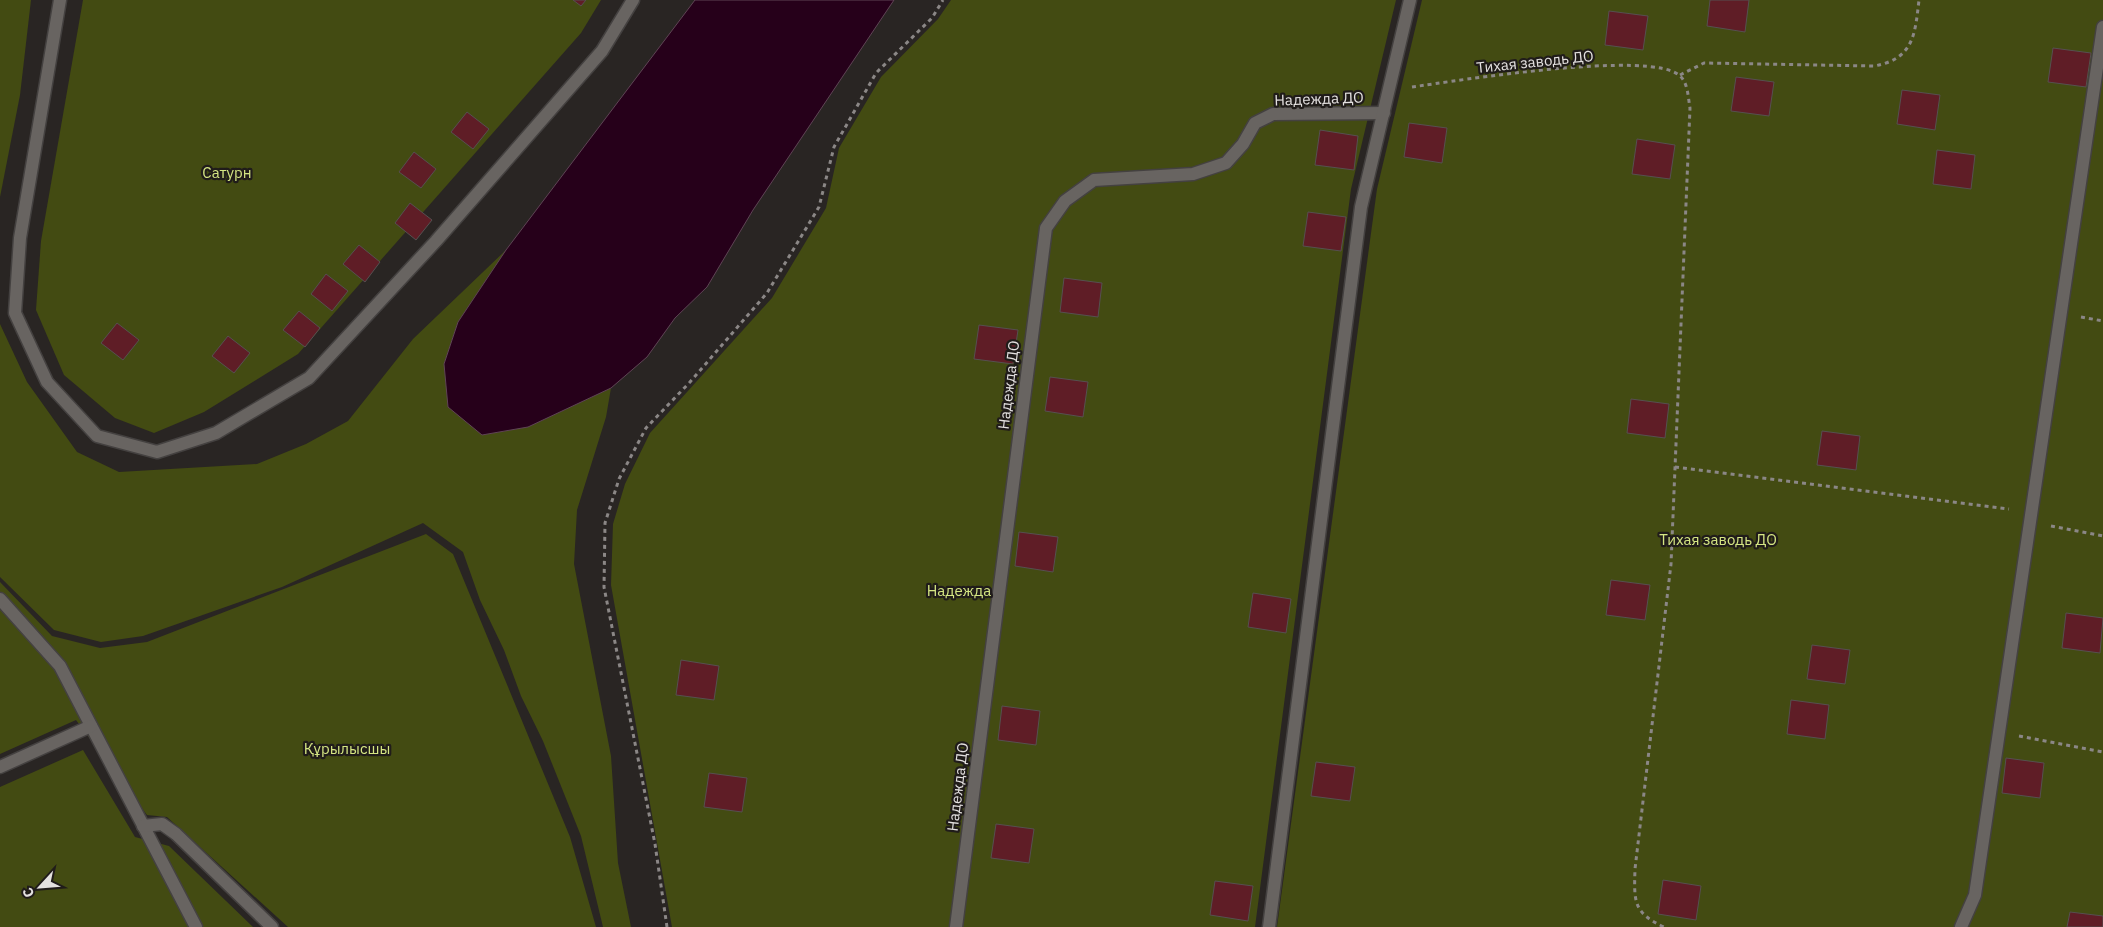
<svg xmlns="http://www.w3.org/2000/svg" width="2103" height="927" viewBox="0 0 2103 927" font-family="'IBM Plex Sans',sans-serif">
	<rect width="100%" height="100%" fill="#292523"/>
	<g fill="#434b12">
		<polygon points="0,0 31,0 20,95 0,197"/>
		<polygon points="83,0 601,0 581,33 298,354 204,412 154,433 115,418 64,375 36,310 41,241"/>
		<polygon points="951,0 1396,0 1351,189 1255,927 672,927 611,585 613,524 625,484 650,433 772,298 826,208 839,148 881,77 938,19"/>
		<polygon points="1422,0 2103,0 2103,927 1277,927 1377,189"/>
		<polygon points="506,250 458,322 444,364 528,427 611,388 606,417 577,510 574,564 611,756 618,863 631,927 603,927 581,836 543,741 521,696 504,650 480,600 463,552 423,523 282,587 143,636 101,642 54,630 0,577 0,324 27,382 77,452 119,472 257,464 306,444 348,421 413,339"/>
		<polygon points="426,534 453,554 570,837 596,927 288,927 167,817 147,815 76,720 0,754 0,582 52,636 100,648 147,642"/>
		<polygon points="83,750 135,837 169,846 253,927 0,927 0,787"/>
	</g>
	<polygon fill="#26001a" stroke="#5f4455" points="695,0 894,0 753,210 707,287 675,318 647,357 611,388 528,427 482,435 448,407 444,364 458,322 506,250"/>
	<g fill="#5f1d26" stroke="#565050">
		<polygon points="573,0 586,0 581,6"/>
		<polygon points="1710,0 1749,0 1745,32 1707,26"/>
		<polygon points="1609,11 1648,16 1643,50 1605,45"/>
		<polygon points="2053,48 2091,53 2086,87 2048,82"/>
		<polygon points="1736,77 1774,82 1769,116 1731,111"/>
		<polygon points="1902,90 1940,95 1935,130 1897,124"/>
		<polygon points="467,112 489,129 473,149 451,132"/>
		<polygon points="1409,123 1447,128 1442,163 1404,157"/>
		<polygon points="1320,130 1358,136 1354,170 1315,165"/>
		<polygon points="1637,139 1675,145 1670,179 1632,174"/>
		<polygon points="1937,150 1975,155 1971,189 1933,184"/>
		<polygon points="414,152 436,169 421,188 399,172"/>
		<polygon points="410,203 432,220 416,240 395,223"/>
		<polygon points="1308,212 1346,217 1341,251 1303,246"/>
		<polygon points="359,245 380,262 365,282 343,264"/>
		<polygon points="326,274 348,291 332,311 311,294"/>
		<polygon points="1064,278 1102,283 1098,317 1060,312"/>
		<polygon points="299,311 320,328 305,347 283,330"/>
		<polygon points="117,323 139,340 123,360 101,343"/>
		<polygon points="979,325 1018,330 1013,364 974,359"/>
		<polygon points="228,336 250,353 234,373 212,356"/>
		<polygon points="1050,377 1088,382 1083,417 1045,411"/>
		<polygon points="1631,399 1669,404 1665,438 1627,433"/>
		<polygon points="1822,431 1860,436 1856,470 1817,465"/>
		<polygon points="1019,532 1058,537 1053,572 1015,566"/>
		<polygon points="1611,580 1650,585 1645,620 1606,615"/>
		<polygon points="1253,593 1291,599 1286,633 1248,627"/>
		<polygon points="2066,613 2103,618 2100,653 2062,648"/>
		<polygon points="1812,645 1850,650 1845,684 1807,679"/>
		<polygon points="681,660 719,666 714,700 676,695"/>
		<polygon points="1791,700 1829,705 1825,739 1787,734"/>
		<polygon points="1002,706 1040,711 1036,745 998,740"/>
		<polygon points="2006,758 2044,763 2040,798 2002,793"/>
		<polygon points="1316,762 1355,767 1350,801 1311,796"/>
		<polygon points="709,773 747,778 742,812 704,807"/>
		<polygon points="996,824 1034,829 1029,863 991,858"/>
		<polygon points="1663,880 1701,886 1696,920 1658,914"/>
		<polygon points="1215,881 1253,886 1248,921 1210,915"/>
		<polygon points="2070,912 2103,916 2103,927 2067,927"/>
	</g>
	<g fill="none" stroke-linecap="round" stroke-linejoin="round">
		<defs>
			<g id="street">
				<polyline points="60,0 20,238 15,313 47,382 97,436 157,452 216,433 309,378 436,241 602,51 633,0"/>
				<polyline points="0,599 60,666 196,927"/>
				<polyline points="0,767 91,726"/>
				<polyline points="143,826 162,824 176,834 272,927"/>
				<polyline points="956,927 1046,228 1065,201 1094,180 1193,174 1226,163 1243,144 1255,123 1273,114 1384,113"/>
				<polyline points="1269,927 1361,207 1410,0"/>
				<polyline points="1961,927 1975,895 2103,27"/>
			</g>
		</defs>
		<use href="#street" stroke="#444140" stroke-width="15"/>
		<g stroke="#8b8786" stroke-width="3" stroke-dasharray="4 4" stroke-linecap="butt">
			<path d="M 1680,75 L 1704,63 L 1874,66 C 1914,59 1915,34 1919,0"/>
			<path d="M 1412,87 C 1455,81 1653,49 1680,76 C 1688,83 1688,97 1690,108 L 1671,564 L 1635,869 C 1634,901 1633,913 1664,927"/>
			<polyline points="2081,317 2103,321"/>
			<polyline points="1675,467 2009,509"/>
			<polyline points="2051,526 2103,536"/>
			<polyline points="2019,736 2103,752"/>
			<polyline points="667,927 655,844 604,587 605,523 619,479 646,428 690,382 767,293 819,207 834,147 876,73 932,18 943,0"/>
		</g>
		<use href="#street" stroke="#686461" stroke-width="12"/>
	</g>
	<g text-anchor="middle" stroke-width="4.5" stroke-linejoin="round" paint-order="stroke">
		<g font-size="15" fill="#e4e1e0" stroke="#201c1a">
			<text transform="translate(1535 62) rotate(-6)" y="5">Тихая заводь ДО</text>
			<text transform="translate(1319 99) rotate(-2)" y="5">Надежда ДО</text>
			<text transform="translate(1009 385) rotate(-83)" y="5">Надежда ДО</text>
			<text transform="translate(958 787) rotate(-83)" y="5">Надежда ДО</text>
		</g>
		<g font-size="15" fill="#d5e683" stroke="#201c1a">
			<text x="227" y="178">Сатурн</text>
			<text x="1718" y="545">Тихая заводь ДО</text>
			<text x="959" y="596">Надежда</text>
			<text x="347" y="754">Құрылысшы</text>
		</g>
	</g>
	<g transform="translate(40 887) rotate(244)" stroke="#201c1a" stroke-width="4" paint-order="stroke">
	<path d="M0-4L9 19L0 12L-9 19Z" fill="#e4e1e0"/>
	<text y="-8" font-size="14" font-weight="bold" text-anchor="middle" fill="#e4e1e0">С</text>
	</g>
</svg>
